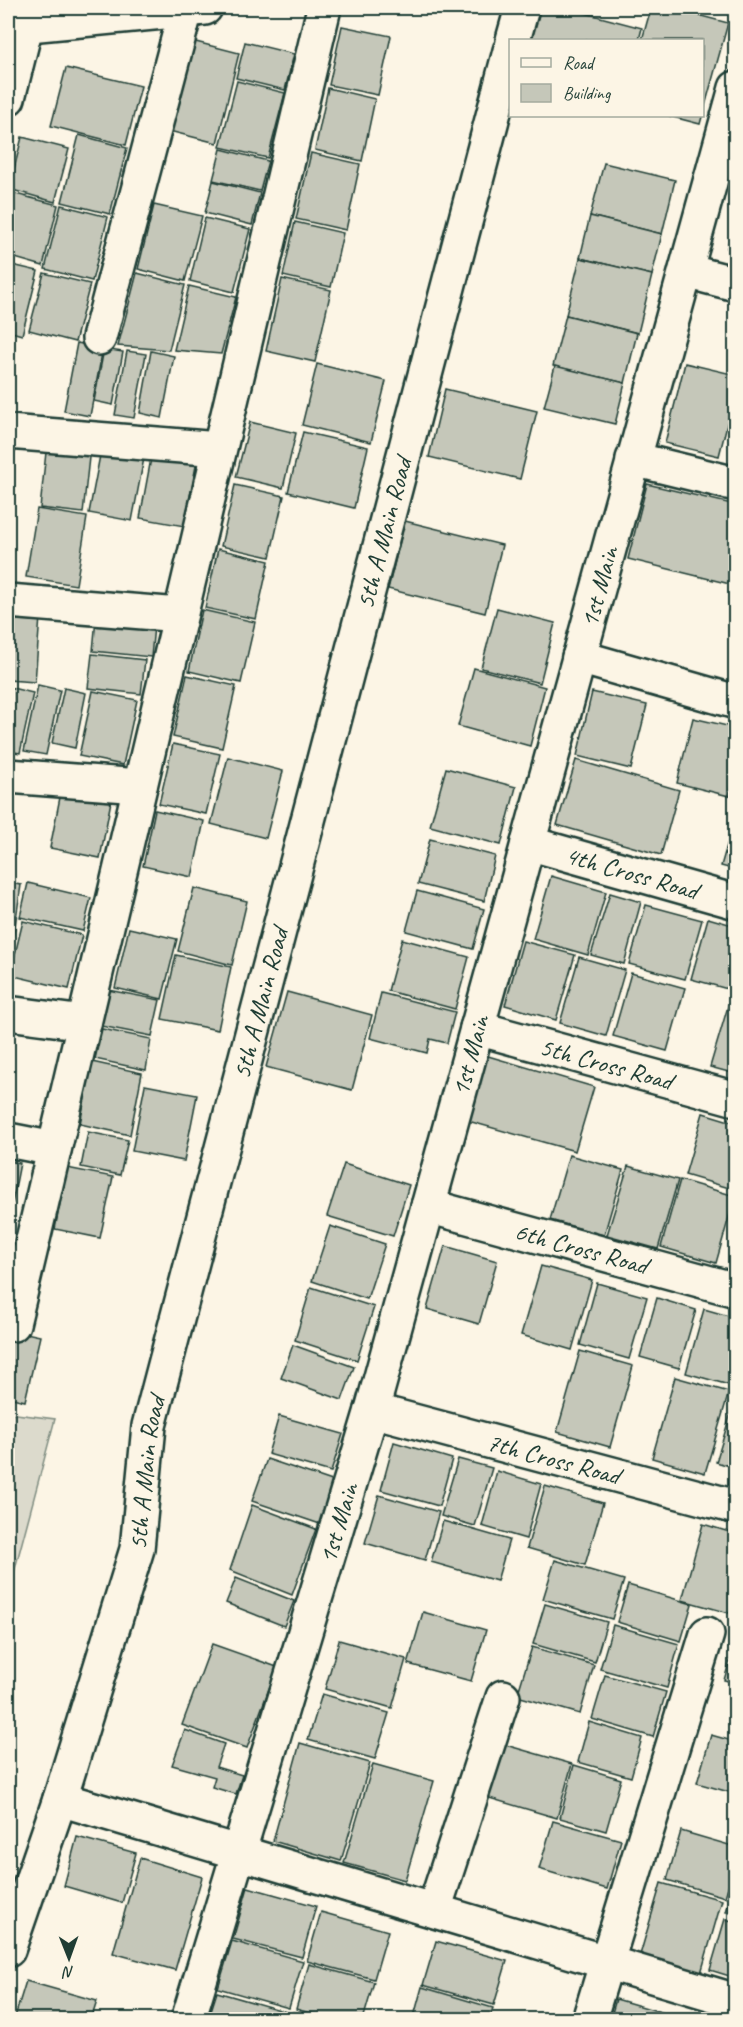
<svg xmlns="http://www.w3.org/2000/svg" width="743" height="2027" viewBox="0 0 743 2027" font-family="Caveat,sans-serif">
	<rect width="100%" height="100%" fill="#fcf5e5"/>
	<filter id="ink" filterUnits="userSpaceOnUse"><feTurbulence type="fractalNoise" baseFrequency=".0167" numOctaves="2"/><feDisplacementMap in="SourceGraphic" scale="12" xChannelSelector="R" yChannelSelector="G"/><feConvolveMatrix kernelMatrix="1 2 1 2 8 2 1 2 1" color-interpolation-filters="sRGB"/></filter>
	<g filter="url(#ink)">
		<polygon fill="#dcdacc" stroke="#7e8c80" stroke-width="1.5" points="8,1413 55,1419 8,1595"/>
		<g fill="#c5c7b9" stroke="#1f3d34" stroke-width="1.5">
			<polygon points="539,8 566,8 642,28 639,40 530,40"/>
			<polygon points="651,8 671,8 728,23 700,124 669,116 702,116 702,40 642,40"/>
			<polygon points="342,26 391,36 378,95 329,85"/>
			<polygon points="192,41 239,53 217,143 169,131"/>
			<polygon points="245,42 294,54 285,90 236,78"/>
			<polygon points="66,68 141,86 126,145 51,126"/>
			<polygon points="237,81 285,93 268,158 220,147"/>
			<polygon points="328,88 375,99 362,161 315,150"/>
			<polygon points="79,135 127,148 110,214 62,202"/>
			<polygon points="22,137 69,149 55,202 9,189"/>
			<polygon points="221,149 268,161 260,191 213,180"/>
			<polygon points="311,153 360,164 346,230 296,219"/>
			<polygon points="604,163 675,180 662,234 590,216"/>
			<polygon points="213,181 260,193 252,225 205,213"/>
			<polygon points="8,192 58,205 43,266 8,256"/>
			<polygon points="61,205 108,217 92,281 45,269"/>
			<polygon points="154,205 202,216 185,281 138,269"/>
			<polygon points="736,212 736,250 727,248"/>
			<polygon points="590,216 662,234 652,275 580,258"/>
			<polygon points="205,218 250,229 234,292 190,281"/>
			<polygon points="295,222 343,233 331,287 283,276"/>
			<polygon points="580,258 652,275 638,333 566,315"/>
			<polygon points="8,264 38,271 22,335 8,331"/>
			<polygon points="44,273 90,284 75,342 29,330"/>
			<polygon points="137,273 185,285 169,350 118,346"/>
			<polygon points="282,279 331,290 315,362 266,351"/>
			<polygon points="189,286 236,297 221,354 174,350"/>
			<polygon points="566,315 637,333 625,383 553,366"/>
			<polygon points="77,343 103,348 90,416 64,411"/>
			<polygon points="104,349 123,352 113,405 94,401"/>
			<polygon points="127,351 146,354 134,418 115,415"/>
			<polygon points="151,351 174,356 162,418 140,413"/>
			<polygon points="685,363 736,375 736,389 719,456 665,443"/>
			<polygon points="317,364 386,381 371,442 302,425"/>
			<polygon points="555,366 625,383 615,424 544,407"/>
			<polygon points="445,389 537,411 520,479 429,457"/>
			<polygon points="250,422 296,433 283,488 236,477"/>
			<polygon points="303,432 368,447 354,508 288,492"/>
			<polygon points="47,443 90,448 83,513 40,508"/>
			<polygon points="101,450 144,458 132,521 89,513"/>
			<polygon points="152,453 197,461 184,526 140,518"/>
			<polygon points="647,484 736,505 734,585 628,559"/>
			<polygon points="235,485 284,496 270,557 221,546"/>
			<polygon points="37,509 87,517 76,585 26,577"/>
			<polygon points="405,521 502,545 485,613 388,589"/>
			<polygon points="218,549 269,561 256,619 205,608"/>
			<polygon points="497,608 555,623 540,683 481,668"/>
			<polygon points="202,610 255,622 241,683 189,671"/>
			<polygon points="8,614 40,617 35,682 8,680"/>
			<polygon points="96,619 154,626 151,657 93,651"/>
			<polygon points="92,654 145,660 141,694 88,688"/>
			<polygon points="474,668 545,687 530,746 458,726"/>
			<polygon points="187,675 236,686 222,748 173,737"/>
			<polygon points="38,685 60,690 46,755 24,751"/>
			<polygon points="8,687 33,693 20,753 8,751"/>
			<polygon points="64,688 86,693 75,748 52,743"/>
			<polygon points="93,691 137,700 123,765 79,756"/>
			<polygon points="592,692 647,705 631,769 577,756"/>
			<polygon points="693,718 736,728 736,770 729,796 677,783"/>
			<polygon points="173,744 220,754 206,814 159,804"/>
			<polygon points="228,757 283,771 266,838 211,824"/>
			<polygon points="576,760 679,790 661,855 557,825"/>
			<polygon points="446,768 516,787 501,845 430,826"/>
			<polygon points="736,770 736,798 729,796"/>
			<polygon points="62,787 112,796 100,858 50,848"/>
			<polygon points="155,810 204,821 192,877 143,866"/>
			<polygon points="736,814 736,870 721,866"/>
			<polygon points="430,839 495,856 484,901 418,884"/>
			<polygon points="551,876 606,892 588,955 533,939"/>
			<polygon points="8,883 21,885 8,974"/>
			<polygon points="28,883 91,898 83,931 20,917"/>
			<polygon points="194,888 247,901 232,965 178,951"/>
			<polygon points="417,891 484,909 473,949 406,931"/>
			<polygon points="610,893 641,902 624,964 591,955"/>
			<polygon points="646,905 702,920 685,979 629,964"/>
			<polygon points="708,918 736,926 735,991 691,979"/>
			<polygon points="23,921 82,935 69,989 10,975"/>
			<polygon points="129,928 177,939 162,999 115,988"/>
			<polygon points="402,939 469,957 455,1009 388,991"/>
			<polygon points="523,941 575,955 556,1020 505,1005"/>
			<polygon points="176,955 231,967 218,1030 162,1019"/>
			<polygon points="579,957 625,970 606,1036 560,1023"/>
			<polygon points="631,973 685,988 667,1051 613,1036"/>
			<polygon points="108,990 160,1000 152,1036 101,1026"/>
			<polygon points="287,992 372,1015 352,1090 266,1067"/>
			<polygon points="381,993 455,1012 447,1043 430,1039 427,1053 370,1038"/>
			<polygon points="731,996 736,997 736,1074 710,1067"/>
			<polygon points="102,1029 151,1039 146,1070 95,1059"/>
			<polygon points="488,1056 594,1087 575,1151 468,1121"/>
			<polygon points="92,1062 142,1073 130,1135 80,1124"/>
			<polygon points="145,1085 197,1095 184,1161 132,1151"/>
			<polygon points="703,1113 736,1123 736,1190 685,1175"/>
			<polygon points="88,1132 128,1140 120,1175 81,1167"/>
			<polygon points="569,1155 623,1170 604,1235 550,1220"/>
			<polygon points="8,1161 20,1163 8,1225"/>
			<polygon points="344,1164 409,1185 393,1236 327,1216"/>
			<polygon points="628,1166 678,1180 658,1249 607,1235"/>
			<polygon points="67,1168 113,1177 100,1238 55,1229"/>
			<polygon points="680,1180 735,1196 716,1263 661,1247"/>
			<polygon points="330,1226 385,1244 367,1299 312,1281"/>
			<polygon points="445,1246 497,1261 479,1324 427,1309"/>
			<polygon points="541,1266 592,1280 572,1350 521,1335"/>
			<polygon points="597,1283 647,1297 629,1359 580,1345"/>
			<polygon points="311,1287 374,1307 357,1360 295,1340"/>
			<polygon points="657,1298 696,1310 679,1368 640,1357"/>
			<polygon points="704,1309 736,1318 736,1363 729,1385 686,1373"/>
			<polygon points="8,1329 40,1336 25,1401 8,1397"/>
			<polygon points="293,1345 354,1367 342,1400 281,1378"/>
			<polygon points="580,1351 633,1366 610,1447 557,1432"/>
			<polygon points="675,1377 729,1392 705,1473 652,1458"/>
			<polygon points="736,1396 736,1468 716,1462"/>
			<polygon points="279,1416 343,1434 331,1472 268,1454"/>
			<polygon points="394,1442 452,1459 439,1506 381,1490"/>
			<polygon points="267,1459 335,1482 320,1524 252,1501"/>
			<polygon points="458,1459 492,1468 475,1526 441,1516"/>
			<polygon points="497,1471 541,1484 526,1539 482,1526"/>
			<polygon points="545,1486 603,1503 585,1565 527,1548"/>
			<polygon points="379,1495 439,1512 425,1560 365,1543"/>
			<polygon points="252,1505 316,1529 292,1595 230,1570"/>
			<polygon points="443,1521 509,1540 497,1581 431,1562"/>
			<polygon points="703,1524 736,1534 736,1606 733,1614 682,1600"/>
			<polygon points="555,1560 624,1580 612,1619 543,1599"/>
			<polygon points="236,1578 294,1601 284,1626 226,1603"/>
			<polygon points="628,1585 692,1604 681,1641 617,1622"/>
			<polygon points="545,1604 607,1622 595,1662 533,1644"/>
			<polygon points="423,1612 486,1630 471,1681 408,1664"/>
			<polygon points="613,1625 679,1644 667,1688 600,1669"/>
			<polygon points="339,1640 406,1659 392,1708 325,1689"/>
			<polygon points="736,1640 736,1683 724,1680"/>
			<polygon points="212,1644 277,1667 247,1748 182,1725"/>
			<polygon points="532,1647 594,1665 580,1714 517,1696"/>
			<polygon points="605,1675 666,1692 653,1737 592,1719"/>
			<polygon points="322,1694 389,1713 375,1759 308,1740"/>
			<polygon points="589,1722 642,1738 631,1777 578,1762"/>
			<polygon points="185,1730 224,1744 216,1767 242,1775 236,1794 212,1787 215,1777 172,1765"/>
			<polygon points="711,1735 736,1742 736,1794 697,1783"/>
			<polygon points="300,1743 370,1763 341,1861 273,1841"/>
			<polygon points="502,1744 572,1764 557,1818 486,1797"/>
			<polygon points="373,1764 434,1781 405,1880 344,1863"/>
			<polygon points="574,1765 621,1779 606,1831 560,1818"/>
			<polygon points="553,1821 621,1840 607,1889 539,1869"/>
			<polygon points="681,1831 736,1847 736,1860 725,1897 667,1880"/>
			<polygon points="77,1837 136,1853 122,1903 64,1886"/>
			<polygon points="140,1858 202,1877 175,1970 113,1953"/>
			<polygon points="736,1879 736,1914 726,1912"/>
			<polygon points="661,1883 722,1900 701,1973 640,1955"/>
			<polygon points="248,1887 316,1906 302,1957 233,1939"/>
			<polygon points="321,1912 388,1931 374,1979 307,1961"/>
			<polygon points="725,1919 736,1922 736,1978 710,1970"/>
			<polygon points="232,1941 303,1961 289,2008 218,1988"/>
			<polygon points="436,1941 507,1961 494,2005 423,1985"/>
			<polygon points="309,1964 374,1982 363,2020 334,2020 296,2009"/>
			<polygon points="26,1981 97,2001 91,2020 14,2020"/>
			<polygon points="422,1987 493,2008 489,2020 413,2020"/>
			<polygon points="217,1992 287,2012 284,2020 208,2020"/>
			<polygon points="616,1999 685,2019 685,2020 610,2020"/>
			<polygon points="293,2012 318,2020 291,2020"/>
		</g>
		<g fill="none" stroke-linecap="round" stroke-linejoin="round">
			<defs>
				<g id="minor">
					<polyline points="513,40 522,8"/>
					<polyline points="8,98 26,26"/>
					<polyline points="686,271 736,284"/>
					<polyline points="99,338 186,9"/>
					<polyline points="8,432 219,449"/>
					<polyline points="633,459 736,484"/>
					<polyline points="8,601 180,615"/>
					<polyline points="579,657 736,702"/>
					<polyline points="8,776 140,786"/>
					<path id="s1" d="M 528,843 L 736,902"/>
					<polyline points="8,1013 84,1023"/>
					<path id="s2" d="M 477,1028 L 736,1099"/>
					<polyline points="8,1140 54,1149"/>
					<path id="s3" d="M 428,1206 L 736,1290"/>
					<polyline points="8,1323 13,1324 324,8"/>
					<path id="s4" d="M 372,1410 L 736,1507"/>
					<polyline points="60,1799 736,2001"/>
					<polyline points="434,1910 503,1697"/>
					<path id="s5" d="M 8,1950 L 60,1799 L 137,1549 L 149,1426 L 510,51"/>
					<path id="s6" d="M 188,2020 L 372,1410 L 736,88"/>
					<polyline points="589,2020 707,1634"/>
				</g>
				<polyline id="secondary" points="8,27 205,8"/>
			</defs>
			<use href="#minor" stroke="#1f3d34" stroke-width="38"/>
			<use href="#secondary" stroke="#1f3d34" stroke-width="38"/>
			<use href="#minor" stroke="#fcf5e5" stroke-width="33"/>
			<use href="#secondary" stroke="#fcf5e5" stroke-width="33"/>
		</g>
	</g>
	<g text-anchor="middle" stroke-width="4.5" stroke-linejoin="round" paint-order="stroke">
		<g font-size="26" fill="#1f3d34" stroke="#fcf5e5">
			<text dy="9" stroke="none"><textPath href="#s5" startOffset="1468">5th A Main Road</textPath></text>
			<text dy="9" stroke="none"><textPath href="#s6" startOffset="1491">1st Main</textPath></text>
			<text dy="9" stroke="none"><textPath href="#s1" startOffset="108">4th Cross Road</textPath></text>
			<text dy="9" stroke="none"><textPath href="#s5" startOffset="982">5th A Main Road</textPath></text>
			<text dy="9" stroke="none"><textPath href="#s6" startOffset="1005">1st Main</textPath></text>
			<text dy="9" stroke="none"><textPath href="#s2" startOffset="134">5th Cross Road</textPath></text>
			<text dy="9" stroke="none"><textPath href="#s3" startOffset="159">6th Cross Road</textPath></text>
			<text dy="9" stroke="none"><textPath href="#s4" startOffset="188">7th Cross Road</textPath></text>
			<text dy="9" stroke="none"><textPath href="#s5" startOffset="498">5th A Main Road</textPath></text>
			<text dy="9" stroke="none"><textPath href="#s6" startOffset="519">1st Main</textPath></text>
		</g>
	</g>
	<rect width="743" height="2027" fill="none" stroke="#fcf5e5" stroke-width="30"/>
	<rect x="15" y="15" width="713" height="1997" fill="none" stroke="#1f3d34" stroke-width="2" filter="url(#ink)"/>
	<rect x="509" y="39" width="195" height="78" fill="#fcf5e5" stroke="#a4ab9e" stroke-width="1.5"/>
	<rect x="521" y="58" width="30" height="9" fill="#fcf5e5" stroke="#a4ab9e" stroke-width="1.5"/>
	<text x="563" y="69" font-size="18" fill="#1f3d34">Road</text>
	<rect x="521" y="84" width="30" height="18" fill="#c5c7b9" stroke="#a4ab9e" stroke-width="1.5"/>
	<text x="563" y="99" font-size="18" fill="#1f3d34">Building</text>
	<g transform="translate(69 1958) rotate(179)" stroke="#fcf5e5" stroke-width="4.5" paint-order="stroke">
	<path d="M0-4.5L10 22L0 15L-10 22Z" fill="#1f3d34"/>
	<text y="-9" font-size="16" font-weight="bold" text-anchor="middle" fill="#1f3d34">N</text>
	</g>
</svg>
